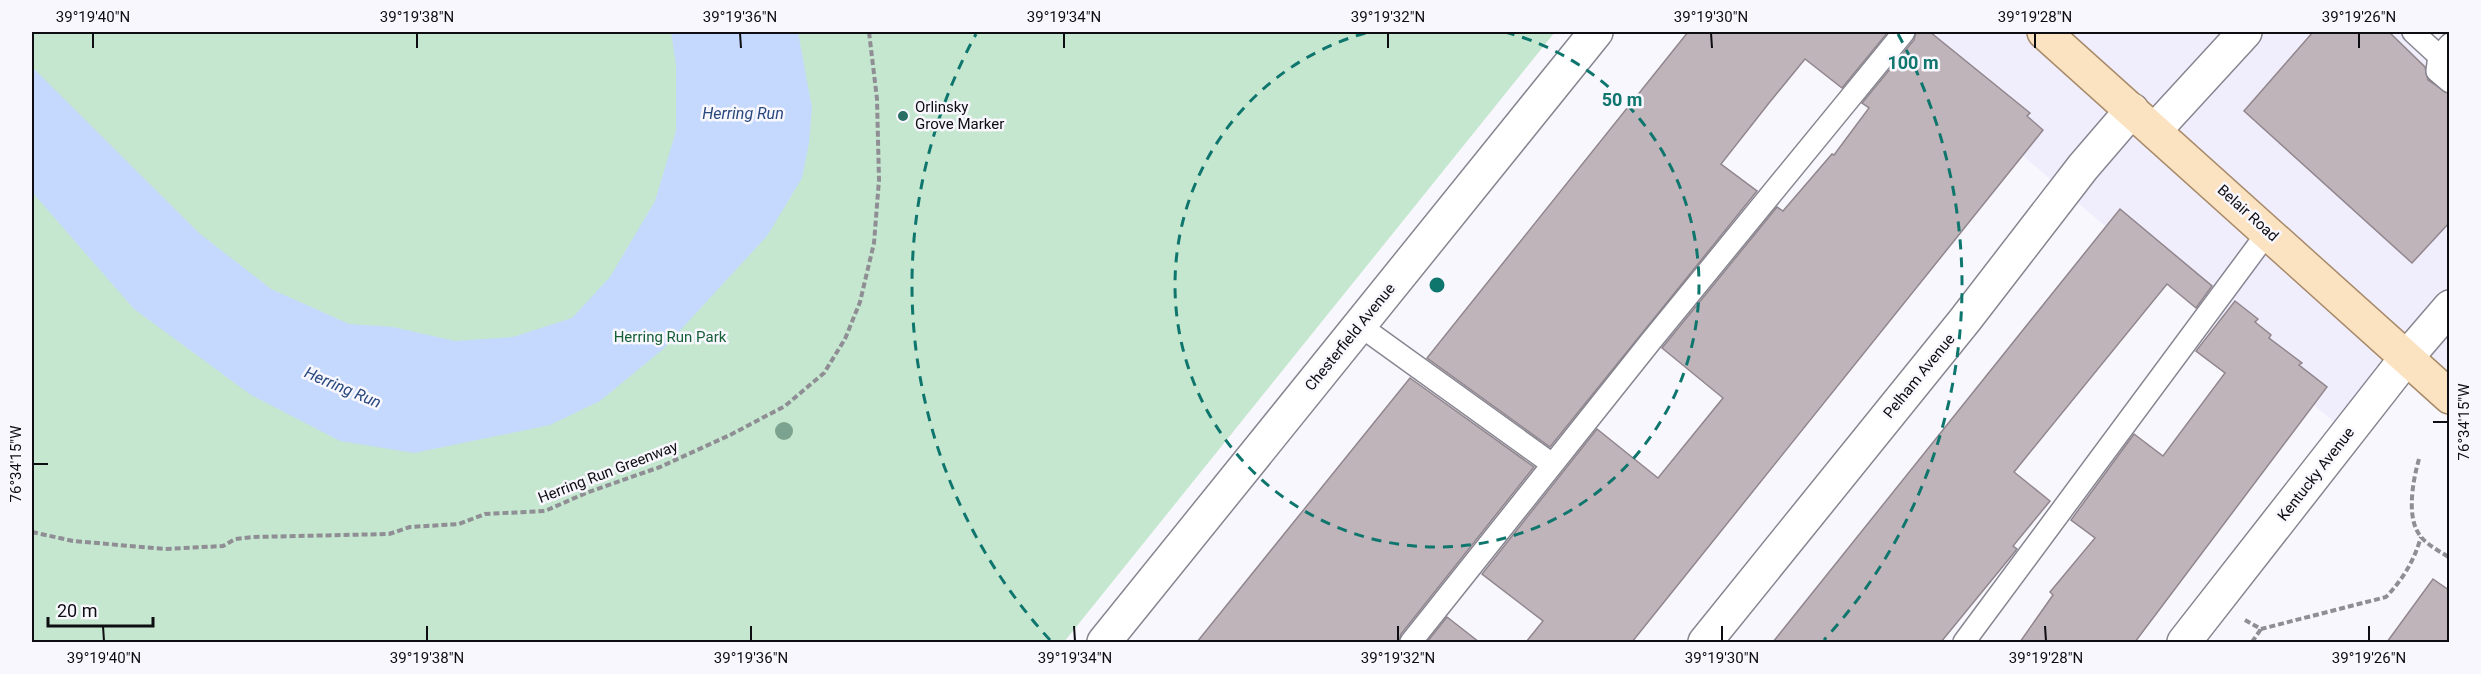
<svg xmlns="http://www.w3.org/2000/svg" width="2481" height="674" viewBox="0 0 2481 674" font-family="Roboto,sans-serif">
	<rect width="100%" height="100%" fill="#f8f7fe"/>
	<polygon fill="#f0edfd" points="1911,32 2405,32 2449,74 2449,403 2406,360 2349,435 1897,48"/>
	<polygon fill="#c6e7cf" points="32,32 1555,32 1064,642 32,642"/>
	<polygon fill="#c4d9fd" points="671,32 798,32 812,108 809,143 802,178 767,236 662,350 600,401 550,425 414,453 340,441 251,395 134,309 32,192 32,67 199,233 271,289 349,324 393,327 455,341 513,337 572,318 610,277 655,201 676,131 676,65"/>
	<g fill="#bfb4ba" stroke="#91868d" stroke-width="1.5">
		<polygon points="1688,32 1888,32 1842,88 1805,59 1769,103 1721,164 1757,191 1550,447 1427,358"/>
		<polygon points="1916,32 1930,32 2030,113 2027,116 2043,130 1632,642 1526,642 1543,621 1482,574 1597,429 1658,478 1723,398 1662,348 1777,207 1783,211 1832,154 1834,155 1869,108 1862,103 1914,40"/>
		<polygon points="2313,32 2389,32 2425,67 2428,80 2450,94 2450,222 2412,263 2244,111"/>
		<polygon points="2120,209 2212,286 2196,308 2167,284 2014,472 2050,501 2013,546 2017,549 2013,554 1941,642 1773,642"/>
		<polygon points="2235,301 2258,319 2255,322 2271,335 2269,338 2302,363 2299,365 2327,387 2135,642 2020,642 2053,595 2050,592 2095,538 2071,520 2134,434 2163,456 2225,373 2196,351"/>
		<polygon points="1410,378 1534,467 1401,634 1399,642 1197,642"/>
		<polygon points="2433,579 2450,591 2450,642 2387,642"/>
		<polygon points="1447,617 1479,642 1427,642"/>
	</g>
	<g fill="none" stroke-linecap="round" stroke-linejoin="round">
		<defs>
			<g id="service">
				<polyline points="2413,32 2439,56 2450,44"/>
				<polyline points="2439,56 2437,71 2450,82"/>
				<polyline points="1359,325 1552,464"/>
				<polyline points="1411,642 1651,341 1904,32"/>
				<polyline points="1964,642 2268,232"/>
			</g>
			<g id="minor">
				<polyline points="2155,130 2245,32"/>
				<polyline points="1705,642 1965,320 2083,167 2132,110"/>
				<polyline points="2184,642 2407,357 2450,307"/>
			</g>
			<polyline id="tertiary" points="1104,642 1596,32"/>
			<polyline id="primary" points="2044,32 2450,397"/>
		</defs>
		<use href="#service" stroke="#878590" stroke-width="24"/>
		<use href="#minor" stroke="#878590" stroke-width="36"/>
		<use href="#tertiary" stroke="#878590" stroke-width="36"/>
		<use href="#primary" stroke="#a78b69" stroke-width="36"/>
		<g stroke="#8f8e94" stroke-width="4" stroke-dasharray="6 3" stroke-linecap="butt">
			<path d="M 2419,459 C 2413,480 2405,520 2422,538 C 2429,546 2441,552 2450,558"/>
			<polyline points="32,532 73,541 165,549 223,546 235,539 253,537 389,534 410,527 459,524 485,514 545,511 586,493 660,467 730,435 785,406 824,373 845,339 860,302 874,243 879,180 877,99 869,32"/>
			<path d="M 2245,620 L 2261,629 L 2386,597 C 2403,579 2414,561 2421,537"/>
			<polyline points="2252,642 2261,629"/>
		</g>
		<use href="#service" stroke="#fff" stroke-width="21"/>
		<use href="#minor" stroke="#fff" stroke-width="33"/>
		<use href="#tertiary" stroke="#fff" stroke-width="33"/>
		<use href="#primary" stroke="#fbe2c1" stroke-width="33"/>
	</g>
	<circle fill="#7ba38f" cx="784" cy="431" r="9"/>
	<path fill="none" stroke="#0e0d11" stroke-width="2" d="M 93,33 L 93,48M 417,33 L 417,48M 740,33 L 741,48M 1064,33 L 1064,48M 1388,33 L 1388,48M 1711,33 L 1712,48M 2035,33 L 2035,48M 2359,33 L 2359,48M 2433,422 L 2448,422M 33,464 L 48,464M 103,626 L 104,641M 427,626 L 427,641M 751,626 L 751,641M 1074,626 L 1075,641M 1398,626 L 1398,641M 1722,626 L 1722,641M 2045,626 L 2046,641M 2369,626 L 2369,641"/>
	<g fill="none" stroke="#0f766e" stroke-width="3" stroke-dasharray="10 8">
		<path d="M1505 32A262 262 0 1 1 1369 32"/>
		<path d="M1050 640A525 525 0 0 1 976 34M1898 34A525 525 0 0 1 1824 640"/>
	</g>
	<circle fill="#286e63" stroke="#f8f7fe" stroke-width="2" cx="903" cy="116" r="6"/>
	<g text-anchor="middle" stroke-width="5" stroke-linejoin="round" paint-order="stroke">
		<g font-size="15" fill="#0e0d11" stroke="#f8f7fe" text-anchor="start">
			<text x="915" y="112">Orlinsky<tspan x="915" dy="17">Grove Marker</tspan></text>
		</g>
		<g font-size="15" fill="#0e0d11" stroke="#f8f7fe">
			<text transform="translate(2248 213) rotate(42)" y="5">Belair Road</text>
			<text transform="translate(1350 337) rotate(-51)" y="5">Chesterfield Avenue</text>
			<text transform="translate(1919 376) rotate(-51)" y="5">Pelham Avenue</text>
			<text transform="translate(608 472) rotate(-21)" y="5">Herring Run Greenway</text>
			<text transform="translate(2316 474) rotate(-52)" y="5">Kentucky Avenue</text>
		</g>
		<g font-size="15" fill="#145e35" stroke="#f8f7fe">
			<text x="670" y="342">Herring Run Park</text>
		</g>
		<g font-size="16" font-style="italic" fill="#29487d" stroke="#f8f7fe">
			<text x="743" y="119">Herring Run</text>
			<text transform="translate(343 387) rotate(23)" y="6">Herring Run</text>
		</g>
	</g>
	<circle cx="1437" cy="285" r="9" fill="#0f766e" stroke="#f8f7fe" stroke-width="3"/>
	<g font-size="18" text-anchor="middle" font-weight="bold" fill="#0f766e" stroke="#f8f7fe" stroke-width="5" stroke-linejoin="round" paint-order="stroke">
		<text x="1913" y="69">100 m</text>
		<text x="1622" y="106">50 m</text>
	</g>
	<rect width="2481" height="674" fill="none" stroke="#f8f7fe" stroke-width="66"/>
	<path d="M48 617v9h105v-9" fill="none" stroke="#0e0d11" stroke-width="3"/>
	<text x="57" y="617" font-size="18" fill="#0e0d11" stroke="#f8f7fe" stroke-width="4.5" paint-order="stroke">20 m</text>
	<rect x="33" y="33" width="2415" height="608" fill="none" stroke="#0e0d11" stroke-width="2"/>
	<g font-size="15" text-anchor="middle" fill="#0e0d11">
		<text x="93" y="22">39°19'40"N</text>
		<text x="417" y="22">39°19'38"N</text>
		<text x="740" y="22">39°19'36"N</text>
		<text x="1064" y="22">39°19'34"N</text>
		<text x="1388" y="22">39°19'32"N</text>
		<text x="1711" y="22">39°19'30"N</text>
		<text x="2035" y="22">39°19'28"N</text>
		<text x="2359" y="22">39°19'26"N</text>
		<text transform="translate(2464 422) rotate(-90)" y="5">76°34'15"W</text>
		<text transform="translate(16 464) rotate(-90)" y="5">76°34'15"W</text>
		<text x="104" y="663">39°19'40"N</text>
		<text x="427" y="663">39°19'38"N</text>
		<text x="751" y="663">39°19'36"N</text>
		<text x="1075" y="663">39°19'34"N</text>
		<text x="1398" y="663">39°19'32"N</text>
		<text x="1722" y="663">39°19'30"N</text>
		<text x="2046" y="663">39°19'28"N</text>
		<text x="2369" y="663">39°19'26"N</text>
	</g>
</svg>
